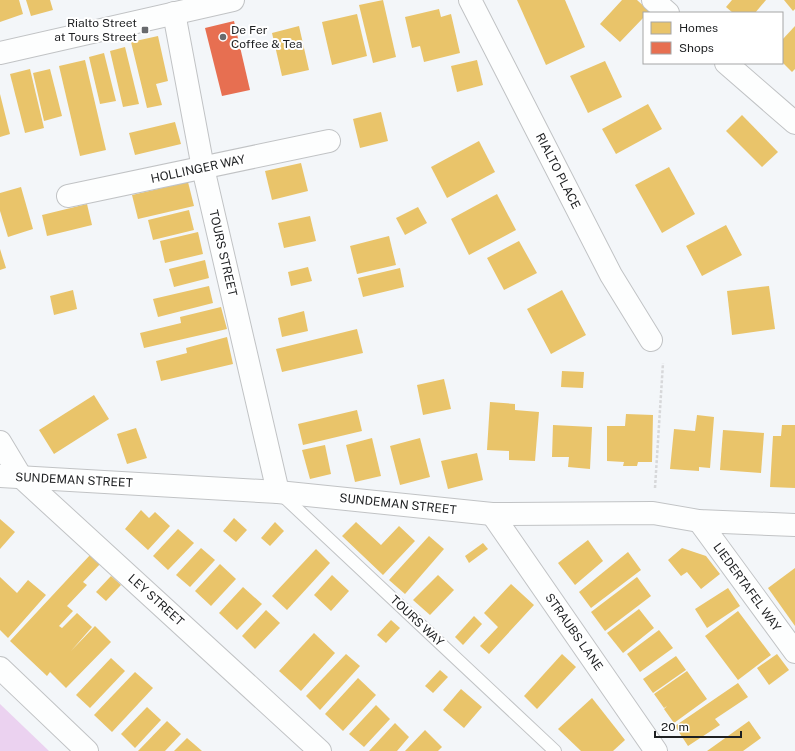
<svg xmlns="http://www.w3.org/2000/svg" width="795" height="751" viewBox="0 0 795 751" font-family="'Public Sans',sans-serif">
	<rect width="100%" height="100%" fill="#f3f6f9"/>
	<polygon fill="#ebd2f0" points="0,704 49,751 0,751"/>
	<g fill="#e9c46a">
		<polygon points="0,0 19,0 23,14 0,22"/>
		<polygon points="26,0 50,0 53,10 31,16"/>
		<polygon points="383,0 396,57 373,63 359,5"/>
		<polygon points="517,0 565,0 585,47 546,65"/>
		<polygon points="622,0 637,0 649,11 648,13 644,13 644,17 620,42 600,24"/>
		<polygon points="732,0 766,0 755,13 733,13 726,7"/>
		<polygon points="784,0 795,0 795,9 793,11"/>
		<polygon points="439,9 441,17 451,14 460,53 424,62 420,46 412,48 405,17"/>
		<polygon points="357,14 367,56 332,65 322,22"/>
		<polygon points="299,26 309,70 282,76 272,33"/>
		<polygon points="795,26 795,69 792,72 782,62 782,40"/>
		<polygon points="158,36 168,81 156,84 162,105 147,108 131,42"/>
		<polygon points="125,47 139,104 123,107 110,51"/>
		<polygon points="104,53 116,101 100,104 89,57"/>
		<polygon points="85,60 106,150 80,156 59,66"/>
		<polygon points="477,60 483,85 457,92 451,66"/>
		<polygon points="605,61 622,97 588,113 570,76"/>
		<polygon points="30,69 44,128 25,133 10,74"/>
		<polygon points="50,69 62,116 44,121 33,73"/>
		<polygon points="0,94 10,134 0,137"/>
		<polygon points="648,104 662,129 616,154 602,129"/>
		<polygon points="381,112 388,141 360,148 353,119"/>
		<polygon points="742,115 778,152 762,167 726,131"/>
		<polygon points="175,122 181,144 135,155 129,133"/>
		<polygon points="479,141 495,172 447,198 431,167"/>
		<polygon points="301,163 308,191 272,200 265,171"/>
		<polygon points="669,167 695,214 662,233 635,185"/>
		<polygon points="188,182 194,206 138,219 132,195"/>
		<polygon points="21,187 33,229 8,237 0,211 0,193"/>
		<polygon points="497,194 516,230 469,255 451,219"/>
		<polygon points="87,204 92,225 47,236 42,215"/>
		<polygon points="418,207 427,223 405,235 396,218"/>
		<polygon points="189,210 194,230 153,240 148,220"/>
		<polygon points="310,216 316,241 284,248 278,223"/>
		<polygon points="726,225 742,255 702,276 686,246"/>
		<polygon points="198,232 203,254 165,263 160,241"/>
		<polygon points="389,236 396,265 357,274 350,246"/>
		<polygon points="519,241 537,273 504,290 487,258"/>
		<polygon points="0,249 6,268 0,270"/>
		<polygon points="205,260 209,278 174,287 169,269"/>
		<polygon points="308,267 312,281 291,286 288,272"/>
		<polygon points="400,268 404,287 363,297 358,278"/>
		<polygon points="209,286 213,303 158,317 153,299"/>
		<polygon points="769,286 775,329 732,335 727,291"/>
		<polygon points="73,290 77,309 54,315 50,296"/>
		<polygon points="562,290 586,335 551,354 527,309"/>
		<polygon points="221,307 227,329 144,348 140,333 181,323 180,317"/>
		<polygon points="304,311 308,331 282,337 278,318"/>
		<polygon points="357,329 363,353 282,372 276,349"/>
		<polygon points="227,337 233,364 161,381 156,361 187,353 186,348"/>
		<polygon points="562,371 584,372 583,388 561,387"/>
		<polygon points="444,379 451,409 423,415 417,385"/>
		<polygon points="94,395 109,419 54,454 39,430"/>
		<polygon points="490,402 515,404 515,410 539,412 535,461 509,460 509,451 487,450"/>
		<polygon points="357,410 362,431 303,445 298,424"/>
		<polygon points="626,414 653,415 652,462 638,462 637,466 623,466 624,462 607,461 607,426 625,426"/>
		<polygon points="697,415 714,417 710,468 699,467 699,471 670,469 674,429 695,431"/>
		<polygon points="553,425 592,427 590,469 568,467 569,457 552,457"/>
		<polygon points="782,425 795,425 795,488 770,487 773,436 781,436"/>
		<polygon points="136,428 147,458 127,464 117,434"/>
		<polygon points="723,430 764,433 761,473 720,470"/>
		<polygon points="372,438 381,476 355,482 346,445"/>
		<polygon points="420,438 430,477 400,485 390,446"/>
		<polygon points="325,445 331,474 310,479 302,450"/>
		<polygon points="477,453 483,480 448,489 441,461"/>
		<polygon points="141,510 149,518 155,512 170,526 148,550 125,529"/>
		<polygon points="234,518 247,530 236,542 223,531"/>
		<polygon points="0,519 15,532 0,549"/>
		<polygon points="275,522 284,531 270,546 261,538"/>
		<polygon points="356,522 381,545 399,526 415,541 383,575 342,536"/>
		<polygon points="178,529 194,543 168,570 153,556"/>
		<polygon points="429,536 444,549 405,594 389,580"/>
		<polygon points="588,540 603,561 575,585 558,563"/>
		<polygon points="483,543 488,549 469,563 465,556"/>
		<polygon points="201,548 215,560 190,587 176,575"/>
		<polygon points="682,548 706,556 720,574 701,589 687,572 681,576 668,560"/>
		<polygon points="316,549 330,563 287,610 272,596"/>
		<polygon points="628,552 641,570 591,608 579,592"/>
		<polygon points="91,554 101,563 83,582 87,585 67,606 73,611 59,626 62,628 77,613 92,627 71,651 95,626 111,642 66,688 50,672 47,676 10,641"/>
		<polygon points="220,564 236,579 211,606 195,591"/>
		<polygon points="795,568 795,626 768,588"/>
		<polygon points="332,575 349,591 331,611 314,595"/>
		<polygon points="438,575 454,590 430,615 413,600"/>
		<polygon points="111,576 121,585 106,601 96,592"/>
		<polygon points="0,577 17,593 28,580 46,595 8,638 0,630"/>
		<polygon points="637,577 651,596 605,631 591,612"/>
		<polygon points="511,584 534,605 489,654 480,646 498,627 484,613"/>
		<polygon points="243,587 262,604 237,630 219,613"/>
		<polygon points="728,588 740,606 707,628 695,609"/>
		<polygon points="639,609 654,628 623,653 607,633"/>
		<polygon points="266,610 280,623 255,649 242,636"/>
		<polygon points="738,611 771,655 738,680 705,636"/>
		<polygon points="474,616 482,624 463,645 455,637"/>
		<polygon points="391,620 400,628 386,643 377,635"/>
		<polygon points="659,630 673,648 640,672 627,654"/>
		<polygon points="314,633 335,653 301,691 279,671"/>
		<polygon points="346,654 360,666 320,710 306,696"/>
		<polygon points="562,654 576,667 537,709 524,696"/>
		<polygon points="777,654 789,670 769,685 757,668"/>
		<polygon points="676,656 686,670 653,693 643,679"/>
		<polygon points="111,658 125,671 90,708 76,695"/>
		<polygon points="440,670 448,677 433,693 425,686"/>
		<polygon points="687,671 707,699 674,723 664,709 667,706 664,708 654,694"/>
		<polygon points="135,672 153,688 112,732 94,715"/>
		<polygon points="358,678 376,695 343,731 325,714"/>
		<polygon points="738,683 748,697 715,719 720,725 688,746 675,726"/>
		<polygon points="461,689 482,707 464,728 443,710"/>
		<polygon points="592,698 625,740 613,751 581,751 558,729"/>
		<polygon points="376,705 390,719 364,747 349,734"/>
		<polygon points="147,707 161,720 135,748 121,734"/>
		<polygon points="167,721 181,734 165,751 138,751"/>
		<polygon points="749,721 761,738 743,751 707,751"/>
		<polygon points="395,723 409,737 397,751 369,751"/>
		<polygon points="425,730 442,747 438,751 405,751"/>
		<polygon points="187,738 202,751 174,751"/>
	</g>
	<polygon fill="#e76f51" points="234,21 250,90 222,96 205,28"/>
	<g fill="none" stroke-linecap="round" stroke-linejoin="round">
		<defs>
			<polyline id="lane" points="281,494 555,751"/>
			<g id="street">
				<polyline points="470,0 611,275 651,340"/>
				<polyline points="653,0 668,13"/>
				<polyline points="174,13 203,168 278,492"/>
				<polyline points="726,63 795,123"/>
				<polyline points="68,196 329,141"/>
				<polyline points="0,442 21,477 320,751"/>
				<polyline points="0,476 278,492 492,514 653,513 699,521 795,525"/>
				<polyline points="492,514 656,751"/>
				<polyline points="699,521 795,652"/>
				<polyline points="0,668 87,751"/>
			</g>
			<polyline id="secondary" points="0,53 233,0"/>
		</defs>
		<use href="#lane" stroke="#c1c3c5" stroke-width="14"/>
		<use href="#street" stroke="#c1c3c5" stroke-width="24"/>
		<use href="#secondary" stroke="#c1c3c5" stroke-width="24"/>
		<polyline stroke="#d7d8da" stroke-width="2.5" stroke-dasharray="3 2" stroke-linecap="butt" points="655,488 663,363"/>
		<use href="#lane" stroke="#fdfefe" stroke-width="12"/>
		<use href="#street" stroke="#fdfefe" stroke-width="22"/>
		<use href="#secondary" stroke="#fdfefe" stroke-width="22"/>
	</g>
	<g fill="#686a6d" stroke="#fff" stroke-width="1.5">
		<rect x="141" y="26" width="8" height="8" rx="2"/>
		<circle cx="223" cy="37" r="4"/>
	</g>
	<g text-anchor="middle" stroke-width="4" stroke-linejoin="round" paint-order="stroke">
		<g font-size="12" fill="#1d1f21" stroke="#fff" text-anchor="end">
			<text x="137" y="27">Rialto Street<tspan x="137" dy="14">at Tours Street</tspan></text>
			<text x="231" y="34" text-anchor="start">De Fer<tspan x="231" dy="14">Coffee &amp; Tea</tspan></text>
		</g>
		<g font-size="12" fill="#1d1f21" stroke="#fff">
			<text transform="translate(198 169) rotate(-12)" y="4">HOLLINGER WAY</text>
			<text transform="translate(558 171) rotate(63)" y="4">RIALTO PLACE</text>
			<text transform="translate(223 253) rotate(77)" y="4">TOURS STREET</text>
			<text transform="translate(74 480) rotate(3)" y="4">SUNDEMAN STREET</text>
			<text transform="translate(398 504) rotate(6)" y="4">SUNDEMAN STREET</text>
			<text transform="translate(747 587) rotate(54)" y="4">LIEDERTAFEL WAY</text>
			<text transform="translate(156 600) rotate(42)" y="4">LEY STREET</text>
			<text transform="translate(417 621) rotate(43)" y="4">TOURS WAY</text>
			<text transform="translate(574 632) rotate(55)" y="4">STRAUBS LANE</text>
		</g>
	</g>
	<rect x="643" y="12" width="140" height="52" fill="#ffffff" stroke="#a5a5a6"/>
	<rect x="651" y="22" width="20" height="12" fill="#e9c46a" stroke="#a5a5a6"/>
	<text x="679" y="32" font-size="12" fill="#1d1f21">Homes</text>
	<rect x="651" y="42" width="20" height="12" fill="#e76f51" stroke="#a5a5a6"/>
	<text x="679" y="52" font-size="12" fill="#1d1f21">Shops</text>
	<path d="M655 731v6h86v-6" fill="none" stroke="#1d1f21" stroke-width="2"/>
	<text x="661" y="731" font-size="12" fill="#1d1f21" stroke="#ffffff" stroke-width="3" paint-order="stroke">20 m</text>
</svg>
